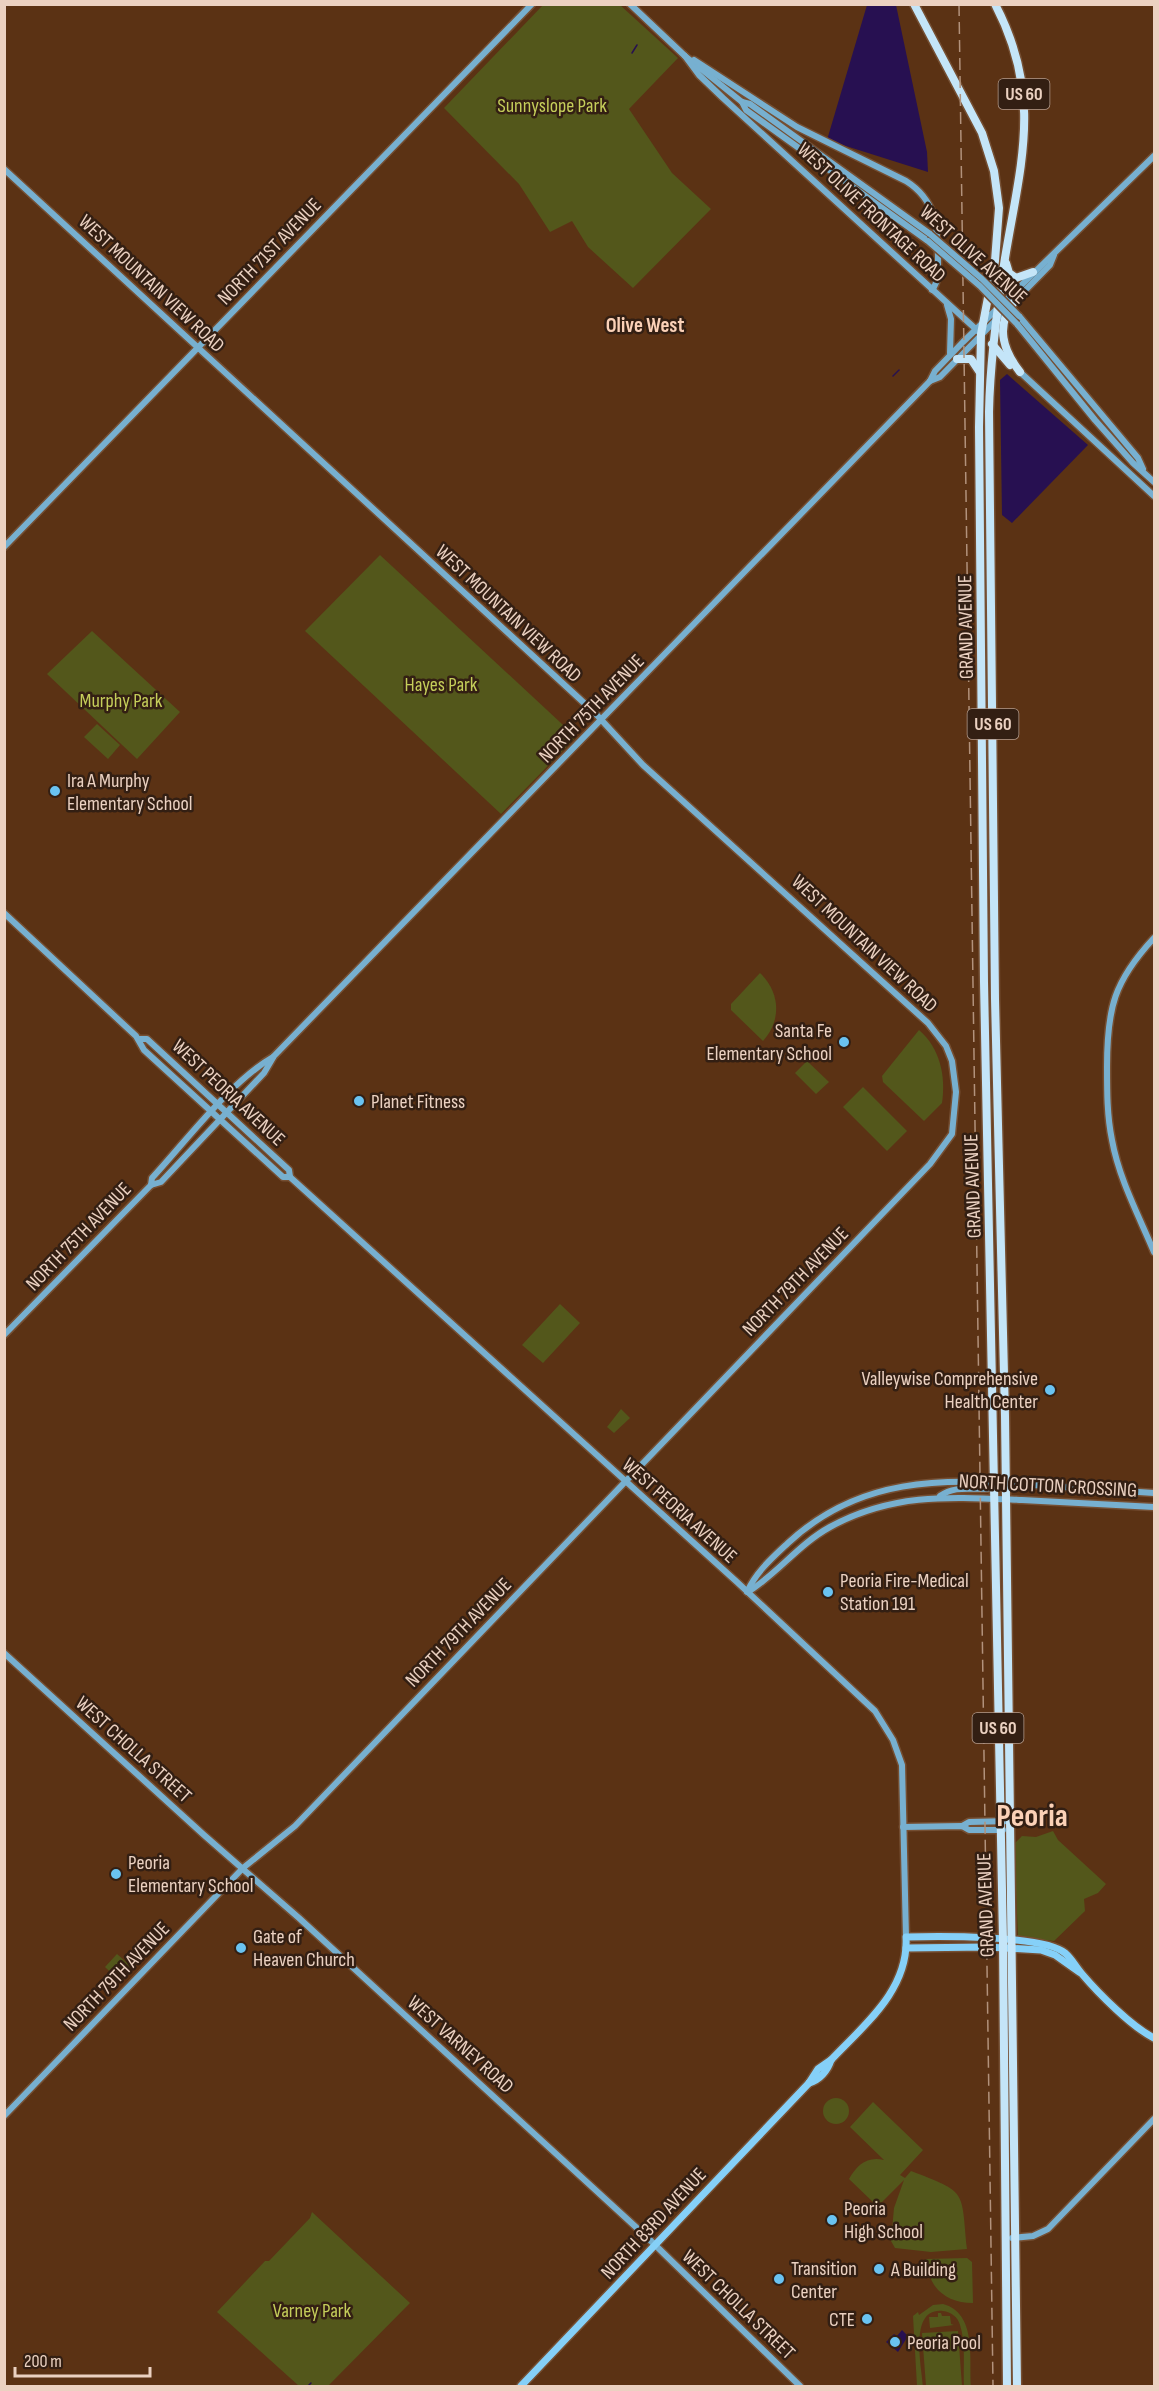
<svg xmlns="http://www.w3.org/2000/svg" width="1159" height="2391" viewBox="0 0 1159 2391" font-family="'Sofia Sans Condensed',sans-serif">
	<rect width="100%" height="100%" fill="#5b3214"/>
	<g fill="#53571b">
		<polygon points="543,5 620,5 678,58 629,109 672,173 711,209 633,288 588,247 572,221 550,232 519,184 444,108"/>
		<polygon points="380,555 576,737 501,814 305,631"/>
		<polygon points="92,631 180,712 137,759 47,674"/>
		<polygon points="97,724 120,745 108,759 84,737"/>
		<path d="M 760,973 C 780,992 782,1020 763,1041 L 731,1010 L 731,1004 Z"/>
		<path d="M 919,1030 C 940,1048 946,1076 942,1103 L 924,1121 L 883,1082 L 882,1076 Z"/>
		<polygon points="807,1061 829,1082 816,1094 795,1073"/>
		<polygon points="863,1087 907,1131 887,1151 843,1107"/>
		<polygon points="560,1304 580,1323 543,1363 522,1345"/>
		<polygon points="621,1409 630,1418 614,1433 607,1427"/>
		<polygon points="1053,1831 1058,1840 1106,1884 1098,1893 1084,1899 1085,1911 1054,1941 1018,1937 1014,1844 1022,1836 1036,1837"/>
		<polygon points="117,1954 133,1968 121,1982 105,1967"/>
		<circle cx="836" cy="2111" r="13"/>
		<path d="M 873,2102 L 923,2150 L 900,2175 L 905,2178 L 911,2171 C 968,2193 961,2189 967,2249 L 931,2252 L 895,2248 L 891,2241 L 894,2208 L 904,2180 L 882,2202 L 874,2203 L 849,2179 C 857,2165 867,2156 884,2160 L 850,2127 Z"/>
		<polygon points="312,2212 410,2303 328,2386 299,2386 217,2312 265,2261 269,2261 310,2218"/>
		<path d="M 967,2258 L 972,2262 L 973,2303 C 945,2303 928,2287 926,2259 Z"/>
		<path d="M 943,2304 C 977,2313 969,2359 971,2386 L 964,2386 C 963,2368 966,2343 960,2325 C 958,2317 951,2312 943,2311 C 908,2307 922,2367 923,2386 L 917,2386 L 913,2316 L 918,2312 L 919,2315 L 933,2305 Z"/>
		<polygon points="938,2313 941,2313 942,2316 950,2316 951,2324 954,2325 930,2328 929,2317 938,2317"/>
		<polygon points="958,2331 962,2386 926,2386 922,2333"/>
	</g>
	<g fill="#271051">
		<polygon points="867,5 896,5 927,152 928,172 827,140"/>
		<polygon points="1007,374 1088,445 1012,523 1002,515 1000,380"/>
		<polygon points="902,2330 908,2336 898,2352 886,2342 894,2334 897,2336"/>
	</g>
	<g fill="none" stroke-linecap="round" stroke-linejoin="round">
		<g stroke="#271051" stroke-width="1.5">
			<polyline points="632,53 637,45"/>
			<polyline points="833,189 836,186"/>
			<polyline points="893,376 899,370"/>
			<polyline points="308,2386 311,2383"/>
		</g>
		<defs>
			<g id="secondary">
				<polyline points="630,4 685,56 742,102 750,104 930,234"/>
				<polyline points="685,56 699,75 723,98 979,332"/>
				<path d="M 694,60 L 797,127 L 906,181 C 936,200 938,227 938,259 C 938,270 939,281 932,290"/>
				<polyline points="742,102 746,110 928,241"/>
				<polyline points="4,169 595,713 643,765 928,1023 946,1046 952,1061 956,1092 952,1134 930,1164 295,1826 243,1868 4,2116"/>
				<polyline points="947,305 951,319 950,353"/>
				<polyline points="1019,316 1138,458 1143,469"/>
				<polyline points="1017,324 1095,420 1133,463 1154,482"/>
				<polyline points="1020,372 1154,496"/>
				<polyline points="930,381 940,377 1050,265 1054,255"/>
				<polyline points="4,547 532,4"/>
				<polyline points="4,913 136,1036 144,1050 283,1177 290,1177"/>
				<path d="M 1154,938 C 1114,981 1107,1008 1107,1067 C 1107,1091 1107,1116 1112,1140 C 1119,1179 1139,1216 1154,1252"/>
				<polyline points="140,1039 147,1039 289,1170 290,1177 737,1582 875,1711 893,1740 902,1765 906,1937"/>
				<polyline points="151,1185 161,1182 264,1073 274,1056 930,381 935,371 963,342 1154,156"/>
				<path d="M 4,1335 L 151,1185 L 152,1178 C 187,1140 230,1082 273,1057"/>
				<path d="M 940,1496 C 961,1481 983,1496 1006,1483"/>
				<path d="M 747,1592 C 756,1572 772,1558 788,1543 C 859,1477 941,1478 1032,1485 C 1073,1488 1114,1490 1154,1493"/>
				<path d="M 748,1592 C 778,1573 799,1544 830,1527 C 894,1492 953,1497 1022,1500 C 1066,1502 1110,1505 1154,1507"/>
				<polyline points="4,1653 204,1835 299,1918 650,2240 800,2386"/>
				<polyline points="962,1826 969,1822 1010,1821"/>
				<polyline points="903,1827 962,1826 969,1830 1003,1830"/>
				<polyline points="1012,2238 1033,2236 1048,2229 1154,2119"/>
			</g>
			<g id="primary">
				<polyline points="906,1948 987,1947 1041,1950 1055,1955 1079,1972"/>
				<path d="M 809,2083 C 820,2080 828,2070 831,2060 C 864,2025 909,1990 906,1937 C 937,1936 1044,1935 1065,1953 C 1072,1959 1076,1967 1082,1974 C 1099,1994 1132,2027 1154,2038"/>
				<polyline points="521,2386 809,2083 818,2069 831,2060"/>
			</g>
			<g id="highway">
				<polyline points="914,4 982,133 994,171 999,208 995,261 981,334 979,427 984,982 1003,1940 1007,2386"/>
				<path d="M 995,4 C 1043,96 1021,162 1005,258 C 997,309 990,360 989,412 L 995,999 L 1005,1416 L 1017,2386"/>
				<polyline points="1006,263 1009,273 1016,278 1033,272"/>
				<path d="M 1014,302 C 995,326 1003,350 1020,372"/>
				<polyline points="992,344 1010,365"/>
				<polyline points="957,359 971,359 979,371"/>
			</g>
		</defs>
		<use href="#secondary" stroke="#754f33" stroke-width="9"/>
		<use href="#primary" stroke="#754f33" stroke-width="10"/>
		<use href="#highway" stroke="#754f33" stroke-width="11"/>
		<use href="#secondary" stroke="#77b0d0" stroke-width="6"/>
		<use href="#primary" stroke="#85d0f8" stroke-width="7"/>
		<use href="#highway" stroke="#c4e5f8" stroke-width="8"/>
		<polyline stroke="#b2927c" stroke-width="1.5" stroke-dasharray="12 6" stroke-linecap="butt" points="959,4 993,2386"/>
		<defs>
			<g id="secondary-bridge">
				<polyline points="930,234 982,279 1019,316"/>
				<polyline points="928,241 980,286 1017,324"/>
			</g>
		</defs>
		<use href="#secondary-bridge" stroke="#754f33" stroke-width="9" stroke-linecap="butt"/>
		<use href="#secondary-bridge" stroke="#77b0d0" stroke-width="6"/>
	</g>
	<g fill="#6ac3f1" stroke="#331f13" stroke-width="2">
		<circle cx="55" cy="791" r="6"/>
		<circle cx="844" cy="1042" r="6"/>
		<circle cx="359" cy="1101" r="6"/>
		<circle cx="1050" cy="1390" r="6"/>
		<circle cx="828" cy="1592" r="6"/>
		<circle cx="116" cy="1874" r="6"/>
		<circle cx="241" cy="1948" r="6"/>
		<circle cx="832" cy="2220" r="6"/>
		<circle cx="879" cy="2269" r="6"/>
		<circle cx="779" cy="2279" r="6"/>
		<circle cx="867" cy="2319" r="6"/>
		<circle cx="895" cy="2342" r="6"/>
	</g>
	<g text-anchor="middle" stroke-width="5" stroke-linejoin="round" paint-order="stroke">
		<g fill="#331f13" stroke="#b49c8d" stroke-width="1.5">
			<rect x="998.5" y="79" width="51" height="30" rx="4.5"/>
			<rect x="967.5" y="709" width="51" height="30" rx="4.5"/>
			<rect x="972.5" y="1713" width="51" height="30" rx="4.5"/>
		</g>
		<g font-size="18" font-weight="bold" fill="#ebd1c1">
			<text x="1024" y="100">US 60</text>
			<text x="993" y="730">US 60</text>
			<text x="998" y="1734">US 60</text>
		</g>
		<g font-size="20" fill="#c5ce5a" stroke="#331f13">
			<text x="552" y="112">Sunnyslope Park</text>
			<text x="441" y="691">Hayes Park</text>
			<text x="121" y="707">Murphy Park</text>
			<text x="312" y="2317">Varney Park</text>
		</g>
		<g font-size="20" fill="#ebd1c1" stroke="#331f13">
			<text transform="translate(872 212) rotate(43)" y="7">WEST OLIVE FRONTAGE ROAD</text>
			<text transform="translate(269 251) rotate(-46)" y="7">NORTH 71ST AVENUE</text>
			<text transform="translate(974 254) rotate(42)" y="7">WEST OLIVE AVENUE</text>
			<text transform="translate(152 283) rotate(43)" y="7">WEST MOUNTAIN VIEW ROAD</text>
			<text transform="translate(509 613) rotate(43)" y="7">WEST MOUNTAIN VIEW ROAD</text>
			<text transform="translate(965 627) rotate(-91)" y="7">GRAND AVENUE</text>
			<text transform="translate(591 708) rotate(-46)" y="7">NORTH 75TH AVENUE</text>
			<text transform="translate(865 943) rotate(43)" y="7">WEST MOUNTAIN VIEW ROAD</text>
			<text transform="translate(229 1092) rotate(43)" y="7">WEST PEORIA AVENUE</text>
			<text transform="translate(972 1186) rotate(-92)" y="7">GRAND AVENUE</text>
			<text transform="translate(78 1236) rotate(-46)" y="7">NORTH 75TH AVENUE</text>
			<text transform="translate(795 1281) rotate(-46)" y="7">NORTH 79TH AVENUE</text>
			<text transform="translate(1048 1485) rotate(3)" y="7">NORTH COTTON CROSSING</text>
			<text transform="translate(680 1510) rotate(42)" y="7">WEST PEORIA AVENUE</text>
			<text transform="translate(458 1632) rotate(-46)" y="7">NORTH 79TH AVENUE</text>
			<text transform="translate(134 1749) rotate(42)" y="7">WEST CHOLLA STREET</text>
			<text transform="translate(985 1905) rotate(-92)" y="7">GRAND AVENUE</text>
			<text transform="translate(116 1976) rotate(-46)" y="7">NORTH 79TH AVENUE</text>
			<text transform="translate(461 2044) rotate(42)" y="7">WEST VARNEY ROAD</text>
			<text transform="translate(653 2223) rotate(-47)" y="7">NORTH 83RD AVENUE</text>
			<text transform="translate(739 2304) rotate(44)" y="7">WEST CHOLLA STREET</text>
		</g>
		<g font-size="20" fill="#ebd1c1" stroke="#331f13" text-anchor="start">
			<text x="67" y="787">Ira A Murphy<tspan x="67" dy="23">Elementary School</tspan></text>
			<text x="832" y="1037" text-anchor="end">Santa Fe<tspan x="832" dy="23">Elementary School</tspan></text>
			<text x="371" y="1108">Planet Fitness</text>
			<text x="1038" y="1385" text-anchor="end">Valleywise Comprehensive<tspan x="1038" dy="23">Health Center</tspan></text>
			<text x="840" y="1587">Peoria Fire-Medical<tspan x="840" dy="23">Station 191</tspan></text>
			<text x="128" y="1869">Peoria<tspan x="128" dy="23">Elementary School</tspan></text>
			<text x="253" y="1943">Gate of<tspan x="253" dy="23">Heaven Church</tspan></text>
			<text x="844" y="2215">Peoria<tspan x="844" dy="23">High School</tspan></text>
			<text x="791" y="2275">Transition<tspan x="791" dy="23">Center</tspan></text>
			<text x="891" y="2276">A Building</text>
			<text x="855" y="2326" text-anchor="end">CTE</text>
			<text x="907" y="2349">Peoria Pool</text>
		</g>
		<g font-size="21" font-weight="bold" fill="#fbd1b7" stroke="#331f13">
			<text x="645" y="332">Olive West</text>
		</g>
		<g font-size="32" font-weight="bold" fill="#fbd1b7" stroke="#331f13">
			<text x="1032" y="1826">Peoria</text>
		</g>
	</g>
	<rect width="1159" height="2391" fill="none" stroke="#ebd1c1" stroke-width="12"/>
	<path d="M15 2367v9h135v-9" fill="none" stroke="#ebd1c1" stroke-width="3"/>
	<text x="24" y="2367" font-size="18" fill="#ebd1c1" stroke="#331f13" stroke-width="4.5" paint-order="stroke">200 m</text>
</svg>
